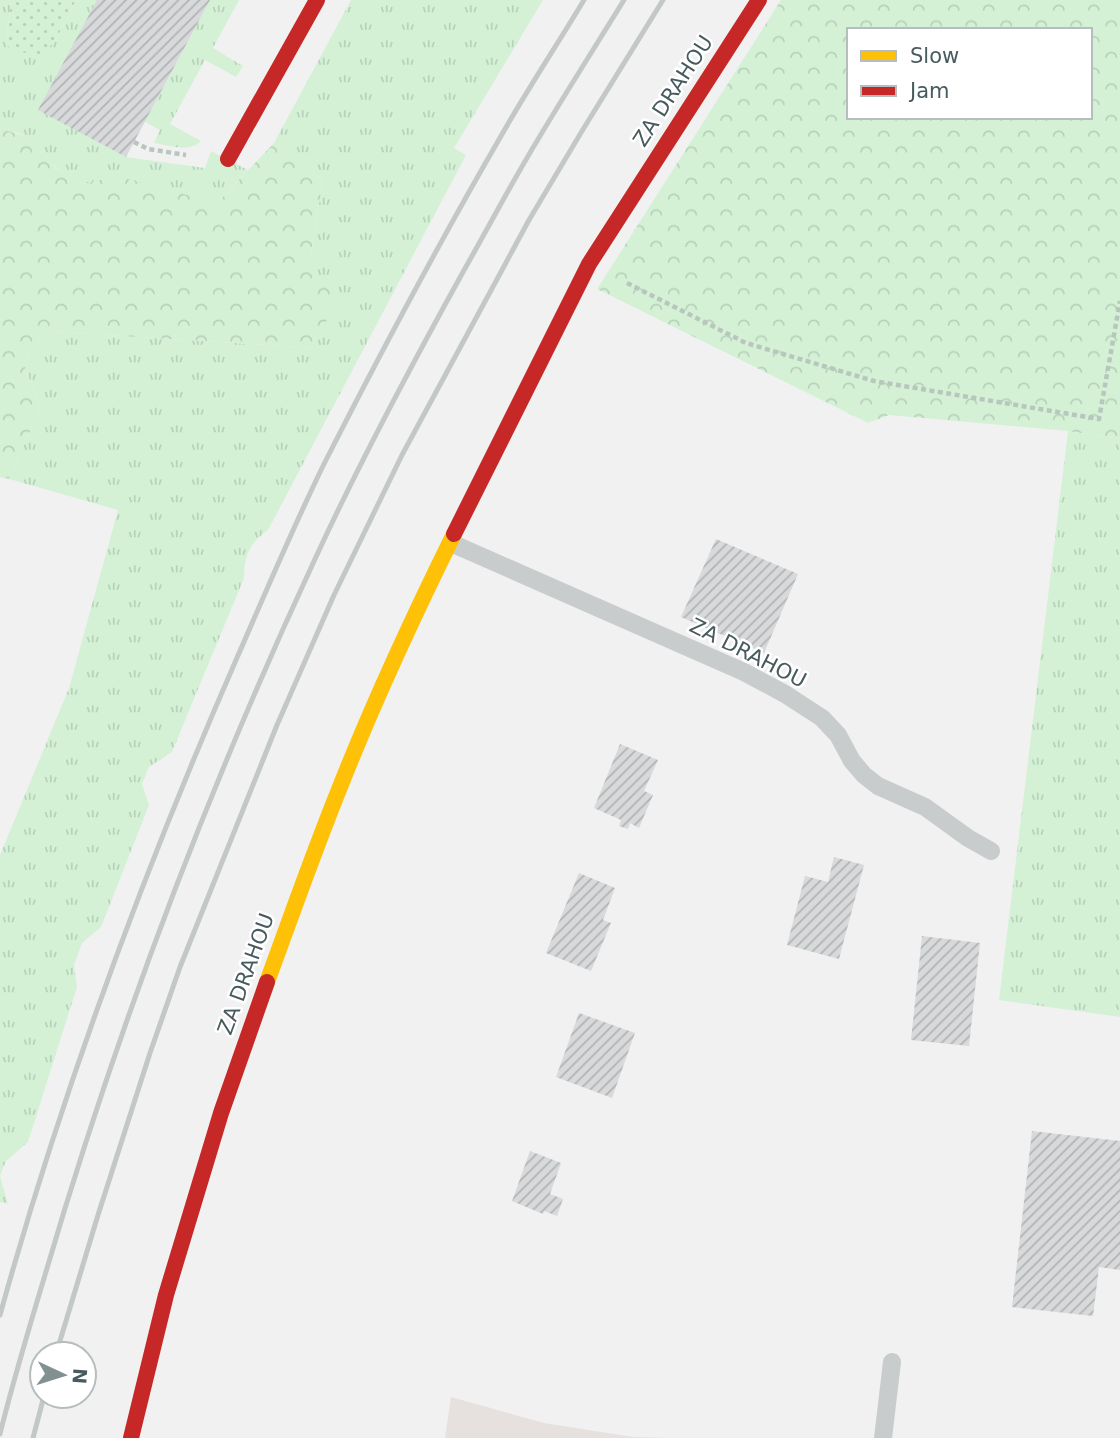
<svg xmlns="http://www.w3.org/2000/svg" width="1120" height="1438" viewBox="0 0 1120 1438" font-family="'DejaVu Sans',sans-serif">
	<defs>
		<pattern id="grass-tufts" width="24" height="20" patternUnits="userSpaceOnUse" patternTransform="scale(1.75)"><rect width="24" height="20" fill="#d4f1d6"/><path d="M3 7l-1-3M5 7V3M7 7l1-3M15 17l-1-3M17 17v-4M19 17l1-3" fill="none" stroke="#b7d1ba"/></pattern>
		<pattern id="forest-crowns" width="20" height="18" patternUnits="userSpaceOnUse" patternTransform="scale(1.75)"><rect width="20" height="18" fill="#d4f1d6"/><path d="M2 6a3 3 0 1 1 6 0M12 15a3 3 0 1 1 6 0" fill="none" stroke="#b7d1ba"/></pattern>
		<pattern id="park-dots" width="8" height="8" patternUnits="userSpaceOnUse" patternTransform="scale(1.75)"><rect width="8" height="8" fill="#d4f1d6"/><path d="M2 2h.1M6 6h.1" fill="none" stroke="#b7d1ba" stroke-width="1.8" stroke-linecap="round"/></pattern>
		<pattern id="building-hatch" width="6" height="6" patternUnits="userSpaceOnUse" patternTransform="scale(1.75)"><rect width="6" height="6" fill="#d8d9da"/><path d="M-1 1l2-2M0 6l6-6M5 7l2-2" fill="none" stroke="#b1b3b4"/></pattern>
	</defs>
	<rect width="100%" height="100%" fill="#f1f1f1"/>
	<polygon fill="#e6e1df" points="451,1397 544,1423 633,1437 671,1438 445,1438"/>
	<g fill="url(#grass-tufts)">
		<path d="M 0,0 L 11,0 L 6,45 L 54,43 L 76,0 L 97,0 L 126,157 L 205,168 L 211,151 L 248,170 L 217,203 L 116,177 L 85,184 C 75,178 63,174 55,166 C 38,151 28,125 0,134 Z"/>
		<path d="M 210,0 L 239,0 L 213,48 L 243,66 L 236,77 L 205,60 L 170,124 L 201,141 C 190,153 168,145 154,143 L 160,130 L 145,122 Z"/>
		<path d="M 351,0 L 543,0 L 454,148 L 466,155 L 268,530 C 248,545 245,554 244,578 L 172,752 L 149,767 L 142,784 L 149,805 L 101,927 L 82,943 L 74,965 L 77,987 L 28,1142 L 6,1161 L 0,1176 L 8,1204 L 0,1202 L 0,855 L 69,688 L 118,510 L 9,479 L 40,409 L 25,367 L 32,347 L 55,332 L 315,348 L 309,264 L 323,180 L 274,143 Z"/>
		<polygon points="1068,431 1120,439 1120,1017 999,1000"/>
	</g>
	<g fill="url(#forest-crowns)" fill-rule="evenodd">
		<path d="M 781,0 L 1120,0 L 1120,439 L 1068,431 L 889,415 L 868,423 L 597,289 ZM 849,30 L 1090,30 L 1090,117 L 849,117 Z"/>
		<polygon points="7,131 29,137 56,168 85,184 116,176 217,203 274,143 323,180 309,264 337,296 315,348 55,332 32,347 25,367 40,409 9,479 0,477 0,134"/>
	</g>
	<polygon fill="url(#park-dots)" points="11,0 76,0 54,43 39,54 19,52 6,45"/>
	<g fill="url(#building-hatch)">
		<polygon points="97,0 210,0 126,157 38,110"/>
		<polygon points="716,539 798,574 764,653 681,617"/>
		<polygon points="620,744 658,760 644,791 653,795 639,828 630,823 628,829 619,826 621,820 594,808"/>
		<polygon points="834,857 864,865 839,959 787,945 805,876 828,882"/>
		<polygon points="579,873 615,888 603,920 611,923 591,971 546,953"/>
		<polygon points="922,936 980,943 969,1046 911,1040"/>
		<polygon points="579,1013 635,1033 612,1098 556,1077"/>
		<polygon points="1032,1131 1120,1141 1120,1270 1099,1267 1093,1316 1012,1307"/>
		<polygon points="530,1151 561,1163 550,1194 563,1199 557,1216 544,1211 543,1214 512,1201"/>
	</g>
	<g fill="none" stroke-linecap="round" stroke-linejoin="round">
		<g stroke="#b8c6bd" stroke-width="4.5" stroke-dasharray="5 3.5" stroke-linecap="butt">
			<polyline points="134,142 148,149 186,155"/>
			<polyline points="627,283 746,343 874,381 1099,419 1120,301"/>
		</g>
		<g stroke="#c8cccd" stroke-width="18">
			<polyline points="451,543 744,672 785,694 822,718 838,735 852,761 864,775 878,786 925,807 968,838 991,851"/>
			<polyline points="883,1438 892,1362"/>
		</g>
		<path stroke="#ffc107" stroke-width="16" d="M 267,982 C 291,917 314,851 340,787 C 374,701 413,617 454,534"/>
		<g stroke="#c62828" stroke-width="16">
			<polyline points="228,159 317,0"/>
			<polyline points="454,534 589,264 759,0"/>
			<polyline points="131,1438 166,1295 221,1113 267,982"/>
		</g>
		<g stroke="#c4c7c7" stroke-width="5">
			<path d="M 0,1315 C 62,1091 143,873 236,660 C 265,594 293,527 325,462 C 381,352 439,243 501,136 C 527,90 557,45 584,0"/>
			<polyline points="56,1354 98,1215 150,1053 180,967 277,725 334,595 402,455 529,220 582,131 663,0"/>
			<path d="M 0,1434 C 13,1381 29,1328 45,1275 C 117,1029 207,791 315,559 C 360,461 411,366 463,272 C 488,228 511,184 537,141 C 565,94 595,47 624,0"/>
			<polyline points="33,1438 44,1396"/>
		</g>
	</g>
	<g text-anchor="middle" stroke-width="5" stroke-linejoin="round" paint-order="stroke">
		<g font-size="21" fill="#475b5e" stroke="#fff">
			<text transform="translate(673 91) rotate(-57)" y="7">ZA DRAHOU</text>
			<text transform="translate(748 653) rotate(27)" y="7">ZA DRAHOU</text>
			<text transform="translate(246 974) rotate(-70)" y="7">ZA DRAHOU</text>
		</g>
	</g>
	<rect x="847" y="28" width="245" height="91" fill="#ffffff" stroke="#b5bdbf" stroke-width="2"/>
	<rect x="861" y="51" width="35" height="10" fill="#ffc107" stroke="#b5bdbf" stroke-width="2"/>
	<text x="910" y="63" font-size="21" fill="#475b5e">Slow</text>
	<rect x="861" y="86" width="35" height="10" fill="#c62828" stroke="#b5bdbf" stroke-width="2"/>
	<text x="910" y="98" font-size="21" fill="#475b5e">Jam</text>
	<g transform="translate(63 1375) rotate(94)"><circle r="33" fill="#ffffff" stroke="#b5bdbf" stroke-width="2"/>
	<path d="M0-5L12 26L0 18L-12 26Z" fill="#829091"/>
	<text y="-10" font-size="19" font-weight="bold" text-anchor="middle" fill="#475b5e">N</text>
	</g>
</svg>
